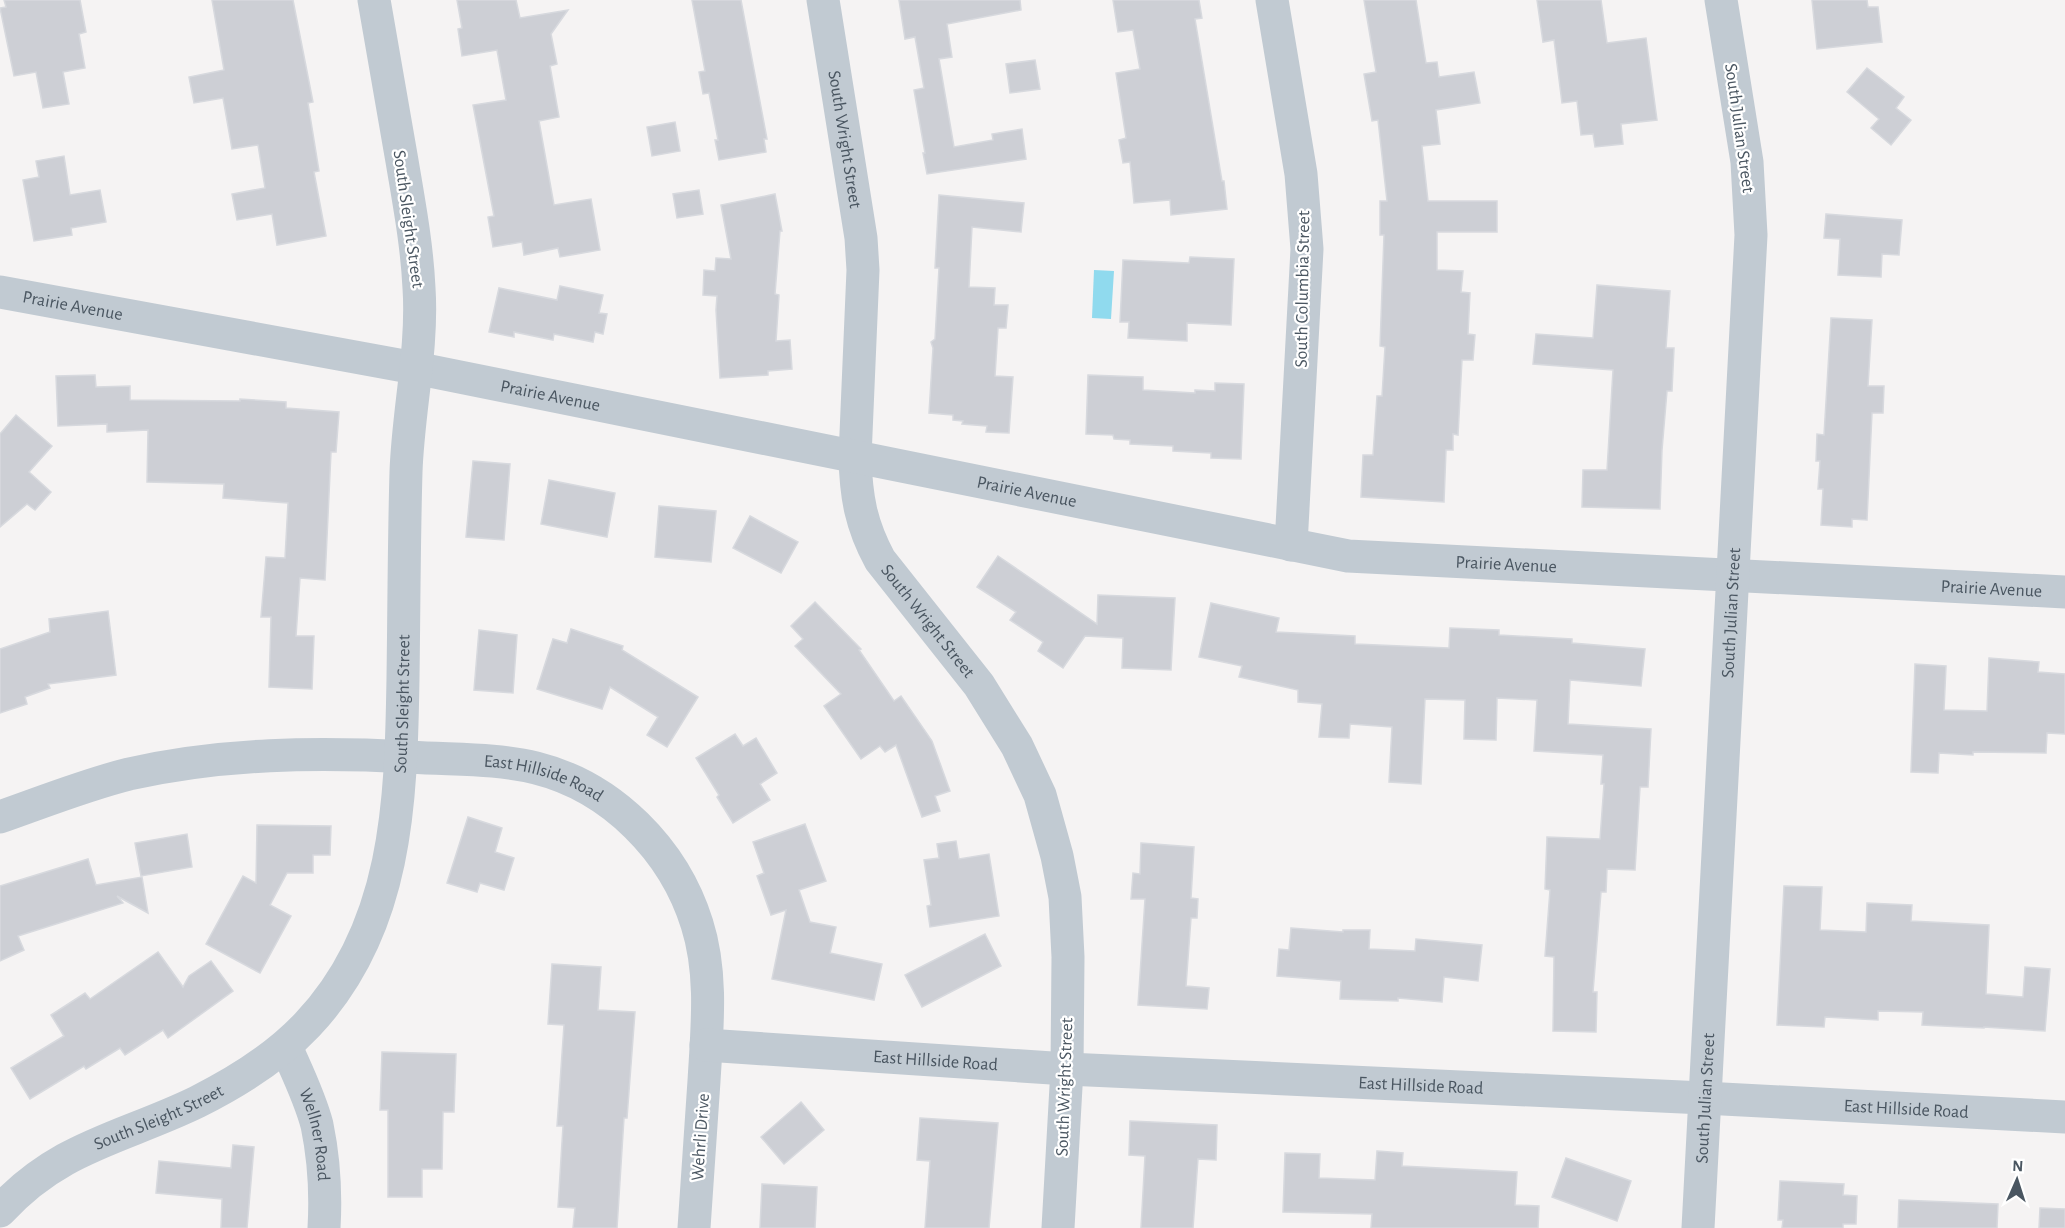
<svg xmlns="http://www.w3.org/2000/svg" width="2065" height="1228" viewBox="0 0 2065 1228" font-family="'Alegreya Sans',sans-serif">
	<rect width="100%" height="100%" fill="#f5f3f3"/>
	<polygon fill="#90daee" points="1094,270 1114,271 1111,319 1092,318"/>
	<g fill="#cdcfd5" stroke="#d7d9de" stroke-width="1.5">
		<polygon points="4,0 80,0 86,32 79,34 85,68 63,72 69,104 43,108 36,72 14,76 0,8 6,7"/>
		<polygon points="212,0 293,0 313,102 308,103 319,171 314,172 326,236 277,245 272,214 237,220 232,194 265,188 258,145 232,149 223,98 194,103 189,77 224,70"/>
		<polygon points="457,0 516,0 520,18 568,10 551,34 557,64 550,66 559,117 539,121 554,205 591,199 600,250 560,257 558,248 524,255 522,242 493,247 488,217 494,216 473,105 506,100 497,50 462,56 458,29 462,28"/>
		<polygon points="692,0 741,0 767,139 764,139 766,152 719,160 715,140 718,140 709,93 703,94 699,72 705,71"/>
		<polygon points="899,0 1020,0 1021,10 947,24 952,57 939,59 954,147 993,140 992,134 1022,129 1026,159 927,174 923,153 925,153 914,90 924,88 915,37 905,39"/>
		<polygon points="1113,0 1199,0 1202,18 1195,19 1222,181 1224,181 1227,209 1171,215 1170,200 1134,203 1130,162 1123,163 1119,140 1126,138 1116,73 1140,69 1133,30 1118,32"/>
		<polygon points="1364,0 1416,0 1426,63 1437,62 1439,77 1474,72 1480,103 1436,110 1440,144 1422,146 1428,201 1497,201 1497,232 1437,232 1437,270 1463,271 1461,292 1470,293 1468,334 1475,335 1473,360 1462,360 1458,435 1453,434 1453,450 1446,450 1444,502 1361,497 1363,455 1373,455 1377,396 1382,396 1385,347 1380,346 1384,235 1380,235 1380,201 1387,201 1378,120 1372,121 1364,74 1376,72"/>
		<polygon points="1537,0 1601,0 1607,43 1646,38 1657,120 1621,124 1623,144 1595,147 1593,134 1581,135 1577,101 1562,103 1554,40 1543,42"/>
		<polygon points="1812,0 1867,0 1868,7 1878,7 1882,42 1817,49"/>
		<polygon points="1035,60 1040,89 1010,93 1006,64"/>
		<polygon points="1867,68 1904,97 1896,108 1911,120 1891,145 1871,128 1879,119 1847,92"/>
		<polygon points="675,122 680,151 652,156 647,127"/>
		<polygon points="64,156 70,195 100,190 106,222 71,228 72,235 34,241 23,180 39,177 36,161"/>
		<polygon points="699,190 703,214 677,218 673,194"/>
		<polygon points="775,194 782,231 780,231 775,294 779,295 776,341 790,340 792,369 768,371 768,375 720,378 716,310 717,296 703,295 704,270 715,271 716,258 731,259 721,205"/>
		<polygon points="939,195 1024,203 1021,232 972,227 969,287 995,288 994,305 1008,305 1006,328 998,328 995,376 1013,377 1009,433 986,432 987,426 962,424 963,421 953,420 953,415 929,413 933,348 931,342 935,339 939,268 935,268"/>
		<polygon points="1826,214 1902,220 1899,255 1882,254 1881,277 1838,275 1840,239 1824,238"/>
		<polygon points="1190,257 1234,259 1231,325 1187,323 1187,341 1128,338 1129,322 1120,322 1123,260 1189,263"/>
		<polygon points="1597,285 1670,291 1666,348 1674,348 1672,391 1667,391 1662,450 1660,509 1582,507 1583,470 1607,470 1613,370 1533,364 1536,334 1593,338"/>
		<polygon points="560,286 603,295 599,313 607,314 603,334 595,332 593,342 554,334 553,340 514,332 514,337 489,332 499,288 557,300"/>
		<polygon points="1831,318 1872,320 1868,386 1884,386 1883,413 1872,413 1867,520 1852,519 1852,527 1821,525 1823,489 1818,489 1820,461 1816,461 1817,434 1824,435"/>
		<polygon points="95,375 96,387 130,386 130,400 240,401 240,399 286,402 286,408 339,412 336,452 331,452 325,580 300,578 296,636 314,636 312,689 269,687 271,617 261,617 266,557 285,558 288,503 223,498 224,484 147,482 148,430 107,432 107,424 58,426 56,376"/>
		<polygon points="1088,375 1143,377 1143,390 1195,393 1195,390 1215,391 1215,383 1244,384 1241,459 1211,458 1211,453 1173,451 1173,446 1130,444 1130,440 1114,439 1113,435 1086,434"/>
		<polygon points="16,415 52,446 29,472 51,492 35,510 27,504 0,527 0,434"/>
		<polygon points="473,461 510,464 504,540 466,537"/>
		<polygon points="549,480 615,493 607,537 541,524"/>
		<polygon points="659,506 716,511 711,562 655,557"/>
		<polygon points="750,516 798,542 781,573 733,548"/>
		<polygon points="998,556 1097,624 1098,595 1175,598 1171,670 1122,668 1123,638 1085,636 1063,668 1038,651 1043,642 1010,620 1016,612 977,587"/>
		<polygon points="815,602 861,649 859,650 894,701 901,696 932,741 950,791 935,796 940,811 922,817 896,745 885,752 880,746 861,759 824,706 841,694 795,646 803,639 791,626"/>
		<polygon points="1211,603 1279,618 1276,632 1355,636 1355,644 1449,648 1450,628 1499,630 1499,635 1572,639 1572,643 1645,649 1641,686 1570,680 1568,724 1651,729 1648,787 1640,787 1635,870 1607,869 1606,892 1601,892 1593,992 1597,992 1596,1032 1553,1031 1554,957 1545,956 1550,890 1545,889 1547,837 1600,839 1604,784 1601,784 1603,755 1534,751 1537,700 1497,698 1496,740 1464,739 1465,700 1425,699 1421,784 1389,782 1392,727 1350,724 1349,738 1319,737 1322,704 1298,702 1298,690 1239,677 1242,666 1199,657"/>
		<polygon points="108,611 116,675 48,684 50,688 25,697 27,704 0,713 0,649 50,632 49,619"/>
		<polygon points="571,629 623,646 622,650 698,697 667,747 647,735 658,717 610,687 602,709 537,689 553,639 567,643"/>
		<polygon points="479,630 517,635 513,693 474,690"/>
		<polygon points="1989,658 2039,662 2038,672 2065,674 2065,734 2047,733 2046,753 1973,752 1973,755 1939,753 1938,773 1911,772 1915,664 1946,666 1944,710 1987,711"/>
		<polygon points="735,734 743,746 756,738 777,773 760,784 770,800 733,823 717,797 719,795 696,758"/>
		<polygon points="468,817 502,828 495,852 514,858 504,890 480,883 477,892 447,883"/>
		<polygon points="805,824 826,881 799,890 810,922 836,927 830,953 882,964 874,1000 772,979 786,910 771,915 757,876 764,873 753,842"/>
		<polygon points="257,825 331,826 330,855 313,855 313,873 287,873 270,905 291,916 260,973 206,944 243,876 256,883"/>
		<polygon points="187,834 192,867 141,876 135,843"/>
		<polygon points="956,841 959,859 989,854 999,916 930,927 927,906 931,905 924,860 939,858 937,844"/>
		<polygon points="1141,843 1194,847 1191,898 1198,899 1197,918 1191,918 1186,986 1209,988 1207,1009 1138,1005 1145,899 1131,899 1133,873 1140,874"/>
		<polygon points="88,859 96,885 142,877 148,913 117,896 123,903 18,936 24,950 0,961 0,886"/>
		<polygon points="1784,886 1822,887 1820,930 1866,932 1867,903 1912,905 1911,921 1989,925 1986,994 2023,997 2025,967 2050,969 2045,1031 1984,1027 1984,1028 1922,1025 1923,1012 1878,1011 1878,1020 1825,1017 1824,1027 1777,1025"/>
		<polygon points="1291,928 1343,932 1343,930 1370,930 1369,949 1415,951 1416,939 1482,945 1478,981 1444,977 1442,1002 1398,998 1398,1001 1340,999 1341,981 1277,976 1279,949 1289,950"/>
		<polygon points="985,934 1001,966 922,1007 905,975"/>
		<polygon points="158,952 183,987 189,976 211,961 233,991 168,1038 163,1030 125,1055 120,1048 86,1069 84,1066 30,1099 11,1068 64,1036 51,1015 85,993 90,999"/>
		<polygon points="552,964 601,967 598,1010 635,1012 627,1118 624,1118 617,1228 573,1228 575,1208 558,1207 563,1126 557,1126 564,1025 548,1024"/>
		<polygon points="382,1052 456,1054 454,1112 443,1112 442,1169 422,1169 422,1197 388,1197 388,1110 380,1110"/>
		<polygon points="801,1102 824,1130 784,1164 761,1137"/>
		<polygon points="920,1118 998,1123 989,1228 925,1228 930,1161 917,1160"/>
		<polygon points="1130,1121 1217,1125 1216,1160 1198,1159 1193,1228 1141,1228 1145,1156 1129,1155"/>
		<polygon points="233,1145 254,1147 247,1228 221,1228 222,1199 156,1193 159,1161 231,1168"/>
		<polygon points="1377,1151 1403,1153 1402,1166 1517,1172 1515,1205 1539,1206 1538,1228 1371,1228 1372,1214 1283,1212 1285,1153 1320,1154 1319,1178 1375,1180"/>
		<polygon points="1566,1158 1631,1181 1617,1221 1552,1197"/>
		<polygon points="1780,1181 1844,1184 1843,1195 1857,1196 1856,1224 1843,1224 1843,1228 1782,1228 1783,1220 1778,1220"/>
		<polygon points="762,1184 817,1187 815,1228 760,1228"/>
		<polygon points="1899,1200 1998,1204 1997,1228 1898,1228"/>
		<polygon points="2040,1208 2065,1209 2065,1228 2039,1228"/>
	</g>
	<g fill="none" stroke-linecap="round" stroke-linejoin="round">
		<g stroke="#c1cad2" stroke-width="33">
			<path id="s1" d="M 823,0 L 861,238 L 863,270 L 855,457 C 856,497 861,525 880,560 L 979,685 L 1017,746 L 1040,795 L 1057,856 L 1065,897 L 1068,957 L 1067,1069 L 1058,1228"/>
			<polyline points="1272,0 1301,174 1307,249 1291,545"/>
			<path id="s2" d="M 0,292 L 415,368 L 1348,556 L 2065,592"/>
			<path id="s3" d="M 0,817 C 43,802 85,785 129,774 C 222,753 317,752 411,757 C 452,760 496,758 536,768 C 612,787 674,850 697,924 C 713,974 707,1029 704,1081 C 701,1130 697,1179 694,1228"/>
			<path id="s4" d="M 706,1045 L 1067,1069 L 1704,1098 L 2065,1117"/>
			<path id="s5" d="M 286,1047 C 297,1072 310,1098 317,1125 C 324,1159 326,1194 324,1228"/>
			<path id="s6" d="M 0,1211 C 59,1146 123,1138 197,1102 C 237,1082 276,1058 307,1025 C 398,929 401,802 403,678 C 404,610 404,541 406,472 C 408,411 423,349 419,288 C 417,245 409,203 402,161 C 393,107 383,54 374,0"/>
			<path id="s7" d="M 1698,1228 L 1751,235 L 1747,162 L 1721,0"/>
		</g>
	</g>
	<g text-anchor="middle" stroke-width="4.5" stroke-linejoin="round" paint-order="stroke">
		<g font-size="18" fill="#4a5661" stroke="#fff">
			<text transform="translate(1740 128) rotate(82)" y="6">South Julian Street</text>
			<text dy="6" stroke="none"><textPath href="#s1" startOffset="141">South Wright Street</textPath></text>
			<text transform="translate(409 219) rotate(82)" y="6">South Sleight Street</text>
			<text transform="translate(1302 289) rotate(-89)" y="6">South Columbia Street</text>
			<text dy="6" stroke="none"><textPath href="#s2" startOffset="74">Prairie Avenue</textPath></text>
			<text dy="6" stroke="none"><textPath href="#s2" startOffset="560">Prairie Avenue</textPath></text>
			<text dy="6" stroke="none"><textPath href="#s2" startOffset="1046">Prairie Avenue</textPath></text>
			<text dy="6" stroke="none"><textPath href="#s2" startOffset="1532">Prairie Avenue</textPath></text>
			<text dy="6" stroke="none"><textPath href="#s2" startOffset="2018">Prairie Avenue</textPath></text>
			<text dy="6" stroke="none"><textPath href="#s7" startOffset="616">South Julian Street</textPath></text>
			<text dy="6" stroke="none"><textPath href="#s1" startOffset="645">South Wright Street</textPath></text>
			<text dy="6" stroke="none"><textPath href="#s6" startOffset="706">South Sleight Street</textPath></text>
			<text dy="6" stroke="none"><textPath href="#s3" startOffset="555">East Hillside Road</textPath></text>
			<text dy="6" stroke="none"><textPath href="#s4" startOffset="230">East Hillside Road</textPath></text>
			<text dy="6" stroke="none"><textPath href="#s4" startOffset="716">East Hillside Road</textPath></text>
			<text transform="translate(1064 1087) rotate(-88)" y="6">South Wright Street</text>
			<text dy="6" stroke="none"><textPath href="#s7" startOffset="130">South Julian Street</textPath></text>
			<text dy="6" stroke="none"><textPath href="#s4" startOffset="1202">East Hillside Road</textPath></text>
			<text dy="6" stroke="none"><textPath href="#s6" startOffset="186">South Sleight Street</textPath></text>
			<text dy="6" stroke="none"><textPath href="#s5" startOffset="93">Wellner Road</textPath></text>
			<text transform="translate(700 1137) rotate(-86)" y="6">Wehrli Drive</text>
		</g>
	</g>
	<g transform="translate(2017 1180) rotate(3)" stroke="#ffffff" stroke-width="4.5" paint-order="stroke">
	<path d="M0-4.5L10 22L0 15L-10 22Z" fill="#4a5661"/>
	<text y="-9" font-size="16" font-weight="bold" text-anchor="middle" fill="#4a5661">N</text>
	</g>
</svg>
